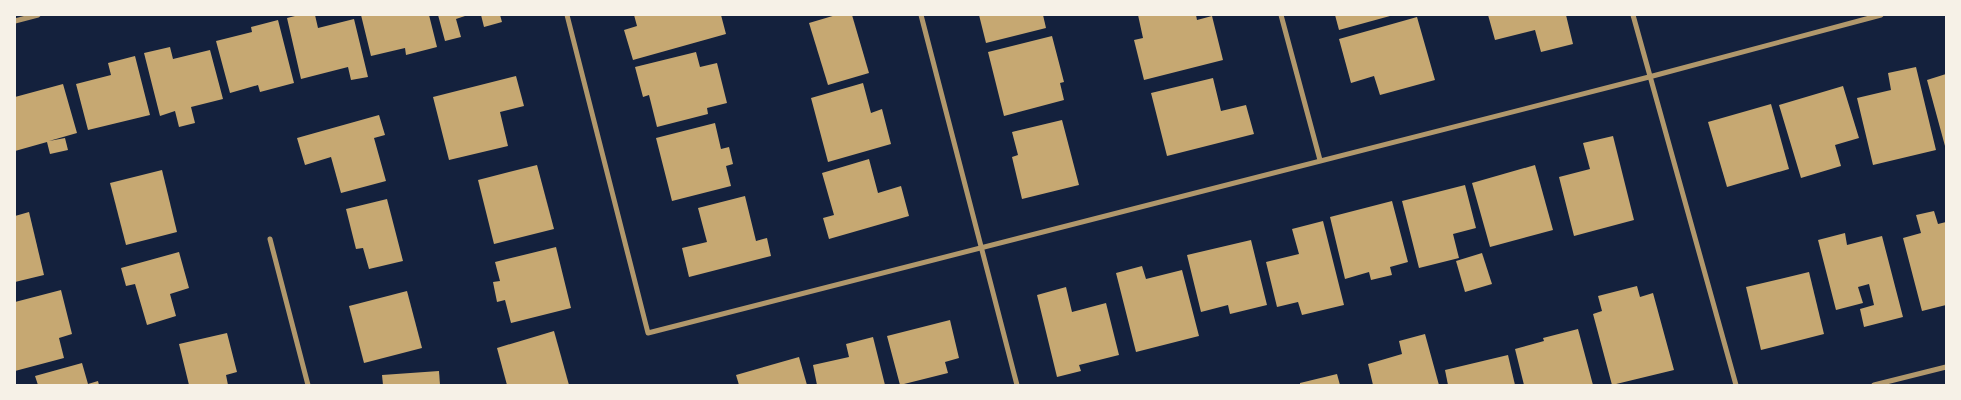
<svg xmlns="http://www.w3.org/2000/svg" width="1961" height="400" viewBox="0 0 1961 400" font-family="'Asap Condensed',sans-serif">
	<rect width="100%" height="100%" fill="#14213d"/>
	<g fill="#c6a872">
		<polygon points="299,15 315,15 318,28 354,19 368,77 351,80 348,67 301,79 287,18"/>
		<polygon points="361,15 429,15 437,47 406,55 405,48 371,56"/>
		<polygon points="438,15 468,15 456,19 461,37 445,41"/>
		<polygon points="481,15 500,15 502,22 484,27"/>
		<polygon points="634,15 721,15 726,34 633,60 624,30 637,26"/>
		<polygon points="836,15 852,15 869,73 828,85 809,23"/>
		<polygon points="979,15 1043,15 1046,28 986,43"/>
		<polygon points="1138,15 1196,15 1197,20 1212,16 1223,60 1144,80 1134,40 1143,38"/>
		<polygon points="1335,15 1390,15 1390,16 1339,30"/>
		<polygon points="1488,15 1566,15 1573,44 1541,52 1535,30 1495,40"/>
		<polygon points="1417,17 1435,80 1380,95 1374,76 1351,83 1339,39"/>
		<polygon points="278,20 294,83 260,92 258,85 230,93 216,41 252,32 251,27"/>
		<polygon points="1052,36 1064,82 1060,83 1064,100 1004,116 988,52"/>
		<polygon points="170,47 173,59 210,50 223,99 191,107 195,123 179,127 175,111 160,116 144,53"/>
		<polygon points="696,52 700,67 717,63 727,103 707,108 708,114 657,127 649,95 643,97 635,67"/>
		<polygon points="135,56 150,115 88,130 76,84 111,75 108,63"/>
		<polygon points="1916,67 1936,150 1873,165 1857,98 1891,90 1888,73"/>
		<polygon points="1946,74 1946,146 1945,146 1927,80"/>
		<polygon points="516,76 524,106 500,112 508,146 449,160 433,97"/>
		<polygon points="1213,78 1221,111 1246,105 1254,134 1167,156 1151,93"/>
		<polygon points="863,83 871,113 882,109 891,144 828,162 811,98"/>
		<polygon points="63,84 77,133 49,141 65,138 68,150 50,154 47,142 15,151 15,97"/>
		<polygon points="1843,86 1859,138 1835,145 1841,166 1801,178 1779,105"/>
		<polygon points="1771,104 1789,169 1727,187 1708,122"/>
		<polygon points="379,115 385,135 374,138 386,181 341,193 331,157 305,165 297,138"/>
		<polygon points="1062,120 1079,185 1022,199 1012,157 1018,155 1012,132"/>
		<polygon points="715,123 721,149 729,147 733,164 726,166 731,186 672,201 656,138"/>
		<polygon points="1613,136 1634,220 1574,236 1559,177 1590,169 1583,143"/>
		<polygon points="869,159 878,193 901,186 909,216 829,239 823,218 834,215 822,173"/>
		<polygon points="537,165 554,229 494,244 478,180"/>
		<polygon points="1535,165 1553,230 1490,247 1472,183"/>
		<polygon points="162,170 177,232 126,245 110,183"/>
		<polygon points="1465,185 1476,228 1453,234 1459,258 1419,268 1402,201"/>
		<polygon points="745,196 756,241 767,238 771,256 689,277 682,248 707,242 698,208"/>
		<polygon points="387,199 403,261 369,269 363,248 356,249 346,209"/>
		<polygon points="1392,201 1408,262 1390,267 1392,275 1371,280 1369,272 1345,279 1330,217"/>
		<polygon points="1934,211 1938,224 1946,222 1946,305 1922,311 1903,238 1921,233 1916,215"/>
		<polygon points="29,212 44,275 15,282 15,216"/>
		<polygon points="1323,221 1344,305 1302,315 1298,302 1277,307 1266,262 1299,254 1292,229"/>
		<polygon points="1845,233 1847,245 1882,236 1903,317 1864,327 1860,309 1874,305 1869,284 1858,287 1863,303 1836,310 1818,240"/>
		<polygon points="1251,240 1267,305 1230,314 1228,305 1201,312 1187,255"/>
		<polygon points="556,247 571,308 511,323 505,300 497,302 493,282 500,281 495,262"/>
		<polygon points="179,252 189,288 170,294 176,316 147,325 135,284 126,286 121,268"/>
		<polygon points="1482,253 1492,284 1465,292 1456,261"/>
		<polygon points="1142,266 1146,279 1182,270 1199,336 1136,352 1116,273"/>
		<polygon points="1809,272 1824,334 1761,350 1746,287"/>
		<polygon points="1637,286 1640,297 1653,293 1674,370 1612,385 1593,314 1602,311 1598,296"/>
		<polygon points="1066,287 1072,312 1106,303 1119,355 1079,365 1081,371 1057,377 1037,295"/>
		<polygon points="61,290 72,334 59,338 64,358 15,371 15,302"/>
		<polygon points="407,291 422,348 364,363 349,306"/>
		<polygon points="950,320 959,358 945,362 948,373 900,385 887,336"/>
		<polygon points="1578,329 1593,385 1524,385 1515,349 1544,341 1543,338"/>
		<polygon points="554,331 569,385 507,385 497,348"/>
		<polygon points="227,333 237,372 226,375 228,385 189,385 179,344"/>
		<polygon points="1425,334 1439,385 1373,385 1368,364 1402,354 1399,341"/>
		<polygon points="873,337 885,385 817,385 813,365 849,357 846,344"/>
		<polygon points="1508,355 1515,385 1448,385 1445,370"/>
		<polygon points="799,357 807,385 739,385 736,375"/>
		<polygon points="82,363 88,384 98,381 99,385 38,385 35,376"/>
		<polygon points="439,371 440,385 383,385 382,375"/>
		<polygon points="1337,374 1340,385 1300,385 1300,383"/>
	</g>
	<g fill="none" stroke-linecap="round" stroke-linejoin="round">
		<g stroke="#b1986c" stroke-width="5">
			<polyline points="567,15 648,333 1649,77 1881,15"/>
			<polyline points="921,15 1017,385"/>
			<polyline points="1281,15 1320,160"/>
			<polyline points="1633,15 1736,385"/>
			<polyline points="15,21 38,15"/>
			<polyline points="270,239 308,385"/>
			<polyline points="1874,385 1946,367"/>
		</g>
	</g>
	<rect width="1961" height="400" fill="none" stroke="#f6f1e7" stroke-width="32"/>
</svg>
